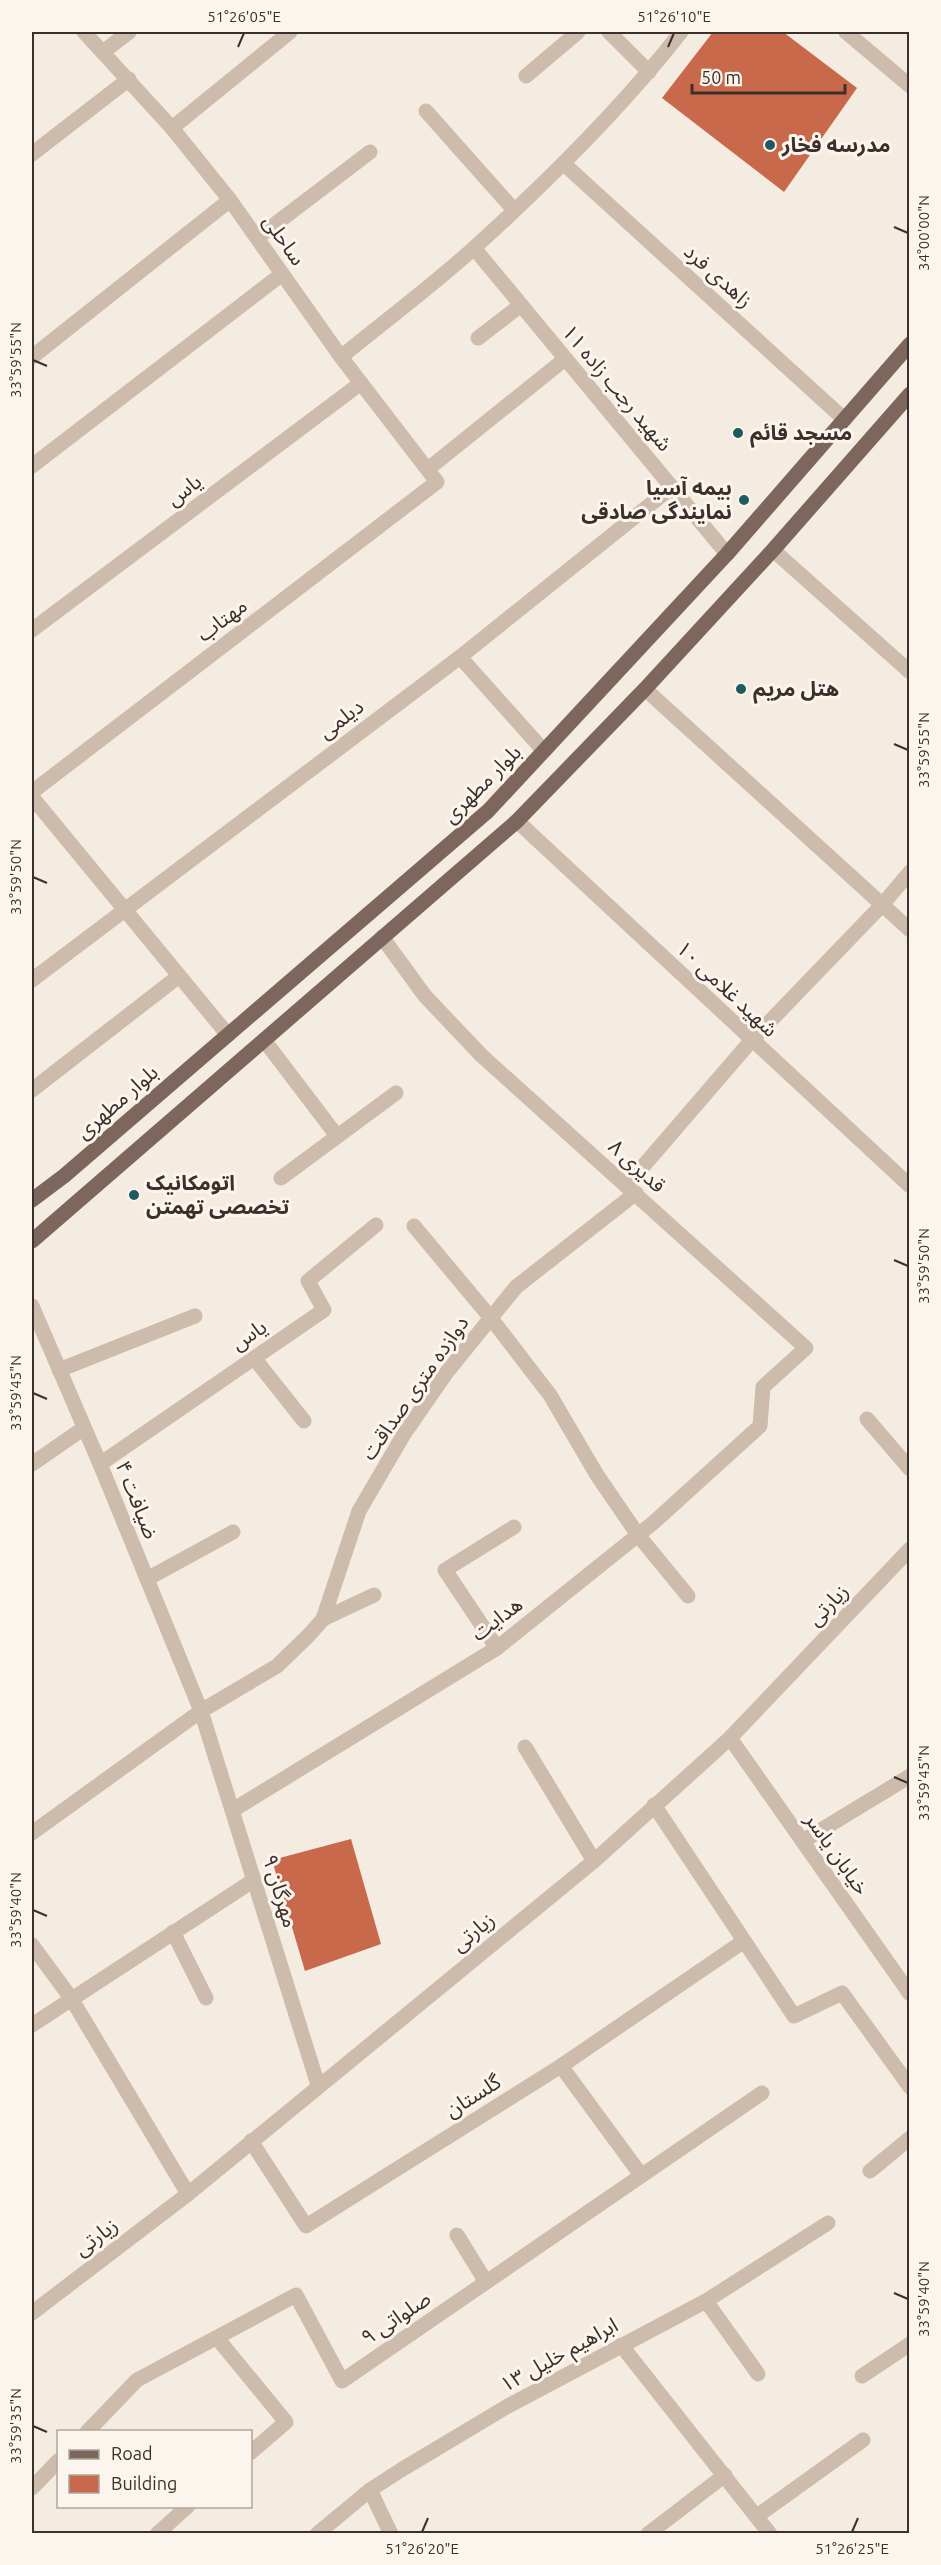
<svg xmlns="http://www.w3.org/2000/svg" width="941" height="2565" viewBox="0 0 941 2565" font-family="Ubuntu,'Noto Sans Arabic',sans-serif">
	<rect width="100%" height="100%" fill="#f4ebe1"/>
	<g fill="#c8694b">
		<polygon points="713,32 783,32 857,88 784,192 662,98"/>
		<polygon points="351,1839 381,1944 305,1971 272,1860"/>
	</g>
	<g fill="none" stroke-linecap="round" stroke-linejoin="round">
		<g stroke="#cdbbac" stroke-width="15">
			<polyline points="609,32 649,72"/>
			<polyline points="846,32 910,86"/>
			<polyline points="103,52 129,32"/>
			<polyline points="526,76 578,32"/>
			<polyline points="426,111 514,210"/>
			<polyline points="172,128 290,32"/>
			<polyline points="32,154 129,79"/>
			<polyline points="564,164 844,419"/>
			<polyline points="257,238 370,152"/>
			<polyline points="474,248 727,554"/>
			<polyline points="478,338 521,305"/>
			<polyline points="32,357 230,200"/>
			<path d="M 341,357 C 385,321 432,286 474,248 C 548,181 620,110 681,32"/>
			<polyline points="32,466 282,274"/>
			<polyline points="428,469 565,359"/>
			<polyline points="773,550 910,672"/>
			<polyline points="32,630 361,383"/>
			<polyline points="460,657 544,751"/>
			<polyline points="645,689 910,930"/>
			<polyline points="32,792 437,482 341,357 230,200 172,128 84,32"/>
			<polyline points="32,797 228,1035"/>
			<polyline points="517,821 910,1186"/>
			<polyline points="32,980 460,657 672,487"/>
			<polyline points="264,1040 337,1136"/>
			<polyline points="32,1090 179,976"/>
			<polyline points="281,1178 396,1093"/>
			<polyline points="627,1185 751,1041 882,905 910,872"/>
			<polyline points="414,1226 490,1317 550,1395 597,1475 638,1535 688,1596"/>
			<polyline points="32,1306 100,1464 201,1711 318,2085"/>
			<polyline points="254,1358 304,1421"/>
			<polyline points="59,1370 195,1316"/>
			<polyline points="867,1419 910,1469"/>
			<polyline points="32,1464 84,1428"/>
			<polyline points="100,1464 324,1310 308,1281 376,1225"/>
			<polyline points="147,1579 233,1532"/>
			<polyline points="323,1619 374,1595"/>
			<polyline points="497,1648 445,1570 514,1527"/>
			<polyline points="730,1738 910,1994"/>
			<polyline points="525,1747 594,1861"/>
			<polyline points="654,1805 794,2016 842,1993 910,2087"/>
			<polyline points="233,1810 497,1648 653,1523 760,1426 763,1387 806,1348 482,1056 425,996 382,937"/>
			<polyline points="32,1833 201,1711 277,1666 309,1635 323,1619 359,1511 404,1434 447,1372 516,1287 636,1193"/>
			<polyline points="803,1841 910,1776"/>
			<polyline points="173,1932 206,1998"/>
			<polyline points="32,1945 71,1998 188,2194"/>
			<polyline points="32,2025 254,1880"/>
			<polyline points="561,2066 641,2175"/>
			<polyline points="251,2141 306,2226 561,2066 744,1941"/>
			<polyline points="870,2171 910,2138"/>
			<polyline points="457,2235 486,2282"/>
			<polyline points="706,2301 758,2374"/>
			<polyline points="32,2313 188,2194 594,1861 730,1738 910,1549"/>
			<polyline points="217,2338 286,2422 250,2453"/>
			<polyline points="621,2345 770,2534"/>
			<polyline points="862,2376 910,2344"/>
			<polyline points="87,2432 137,2380 296,2295 342,2381 762,2093"/>
			<polyline points="32,2488 58,2461"/>
			<polyline points="370,2490 391,2534"/>
			<polyline points="757,2516 863,2440"/>
			<polyline points="157,2534 188,2506"/>
			<polyline points="317,2534 370,2490 401,2470 508,2406 706,2301 828,2223"/>
			<polyline points="648,2534 725,2475"/>
		</g>
		<g stroke="#7d675c" stroke-width="15">
			<polyline points="32,1200 64,1176 488,811 727,554 910,344"/>
			<polyline points="32,1241 517,821 645,689 773,550 910,394"/>
		</g>
	</g>
	<path fill="none" stroke="#3b302b" stroke-width="2" d="M 238,47 L 244,33M 668,47 L 674,33M 894,227 L 908,233M 33,360 L 47,366M 894,744 L 908,750M 33,877 L 47,883M 894,1260 L 908,1266M 33,1393 L 47,1399M 894,1777 L 908,1783M 33,1910 L 47,1916M 894,2293 L 908,2299M 33,2426 L 47,2432M 422,2532 L 428,2518M 852,2532 L 858,2518"/>
	<g fill="#1f5a5e" stroke="#fbf5ee" stroke-width="2">
		<circle cx="770" cy="145" r="6"/>
		<circle cx="738" cy="433" r="6"/>
		<circle cx="744" cy="500" r="6"/>
		<circle cx="741" cy="689" r="6"/>
		<circle cx="134" cy="1195" r="6"/>
	</g>
	<g text-anchor="middle" stroke-width="6" stroke-linejoin="round" paint-order="stroke">
		<g font-size="21" font-weight="bold" fill="#3b302b" stroke="#fbf5ee" text-anchor="start">
			<text x="782" y="152">مدرسه فخار</text>
			<text x="750" y="440">مسجد قائم</text>
			<text x="732" y="495" text-anchor="end">بیمه آسیا<tspan x="732" dy="24">نمایندگی صادقی</tspan></text>
			<text x="753" y="696">هتل مریم</text>
			<text x="146" y="1190">اتومکانیک<tspan x="146" dy="24">تخصصی تهمتن</tspan></text>
		</g>
		<g font-size="21" fill="#3b302b" stroke="#fbf5ee">
			<text transform="translate(284 240) rotate(55)" y="7">ساحلی</text>
			<text transform="translate(718 276) rotate(42)" y="7">زاهدی فرد</text>
			<text transform="translate(617 388) rotate(50)" y="7">شهید رجب زاده ۱۱</text>
			<text transform="translate(184 490) rotate(-37)" y="7">یاس</text>
			<text transform="translate(222 620) rotate(-37)" y="7">مهتاب</text>
			<text transform="translate(341 719) rotate(-37)" y="7">دیلمی</text>
			<text transform="translate(482 784) rotate(-45)" y="7">بلوار مطهری</text>
			<text transform="translate(727 989) rotate(43)" y="7">شهید غلامی ۱۰</text>
			<text transform="translate(117 1102) rotate(-41)" y="7">بلوار مطهری</text>
			<text transform="translate(637 1166) rotate(42)" y="7">قدیری ۸</text>
			<text transform="translate(249 1335) rotate(-34)" y="7">یاس</text>
			<text transform="translate(415 1388) rotate(-55)" y="7">دوازده متری صداقت</text>
			<text transform="translate(137 1500) rotate(68)" y="7">ضیافت ۴</text>
			<text transform="translate(828 1605) rotate(-46)" y="7">زیارتی</text>
			<text transform="translate(497 1619) rotate(-37)" y="7">هدایت</text>
			<text transform="translate(837 1854) rotate(55)" y="7">خیابان یاسر</text>
			<text transform="translate(280 1891) rotate(73)" y="7">مهرگان ۹</text>
			<text transform="translate(473 1932) rotate(-39)" y="7">زیارتی</text>
			<text transform="translate(473 2096) rotate(-32)" y="7">گلستان</text>
			<text transform="translate(96 2237) rotate(-37)" y="7">زیارتی</text>
			<text transform="translate(396 2318) rotate(-34)" y="7">صلواتی ۹</text>
			<text transform="translate(559 2355) rotate(-29)" y="7">ابراهیم خلیل ۱۳</text>
		</g>
	</g>
	<rect width="941" height="2565" fill="none" stroke="#fbf5ee" stroke-width="66"/>
	<rect x="57" y="2430" width="195" height="78" fill="#fbf5ee" stroke="#aea6a0" stroke-width="1.5"/>
	<rect x="69" y="2450" width="30" height="9" fill="#7d675c" stroke="#aea6a0" stroke-width="1.5"/>
	<text x="111" y="2460" font-size="18" fill="#3b302b">Road</text>
	<rect x="69" y="2475" width="30" height="18" fill="#c8694b" stroke="#aea6a0" stroke-width="1.5"/>
	<text x="111" y="2490" font-size="18" fill="#3b302b">Building</text>
	<path d="M692 84v9h153v-9" fill="none" stroke="#3b302b" stroke-width="3"/>
	<text x="701" y="84" font-size="18" fill="#3b302b" stroke="#fbf5ee" stroke-width="4.5" paint-order="stroke">50 m</text>
	<rect x="33" y="33" width="875" height="2499" fill="none" stroke="#3b302b" stroke-width="2"/>
	<g font-size="15" text-anchor="middle" fill="#3b302b">
		<text x="244" y="22">51°26'05"E</text>
		<text x="674" y="22">51°26'10"E</text>
		<text transform="translate(924 233) rotate(-90)" y="5">34°00'00"N</text>
		<text transform="translate(16 360) rotate(-90)" y="5">33°59'55"N</text>
		<text transform="translate(924 750) rotate(-90)" y="5">33°59'55"N</text>
		<text transform="translate(16 877) rotate(-90)" y="5">33°59'50"N</text>
		<text transform="translate(924 1266) rotate(-90)" y="5">33°59'50"N</text>
		<text transform="translate(16 1393) rotate(-90)" y="5">33°59'45"N</text>
		<text transform="translate(924 1783) rotate(-90)" y="5">33°59'45"N</text>
		<text transform="translate(16 1910) rotate(-90)" y="5">33°59'40"N</text>
		<text transform="translate(924 2299) rotate(-90)" y="5">33°59'40"N</text>
		<text transform="translate(16 2426) rotate(-90)" y="5">33°59'35"N</text>
		<text x="422" y="2554">51°26'20"E</text>
		<text x="852" y="2554">51°26'25"E</text>
	</g>
</svg>
